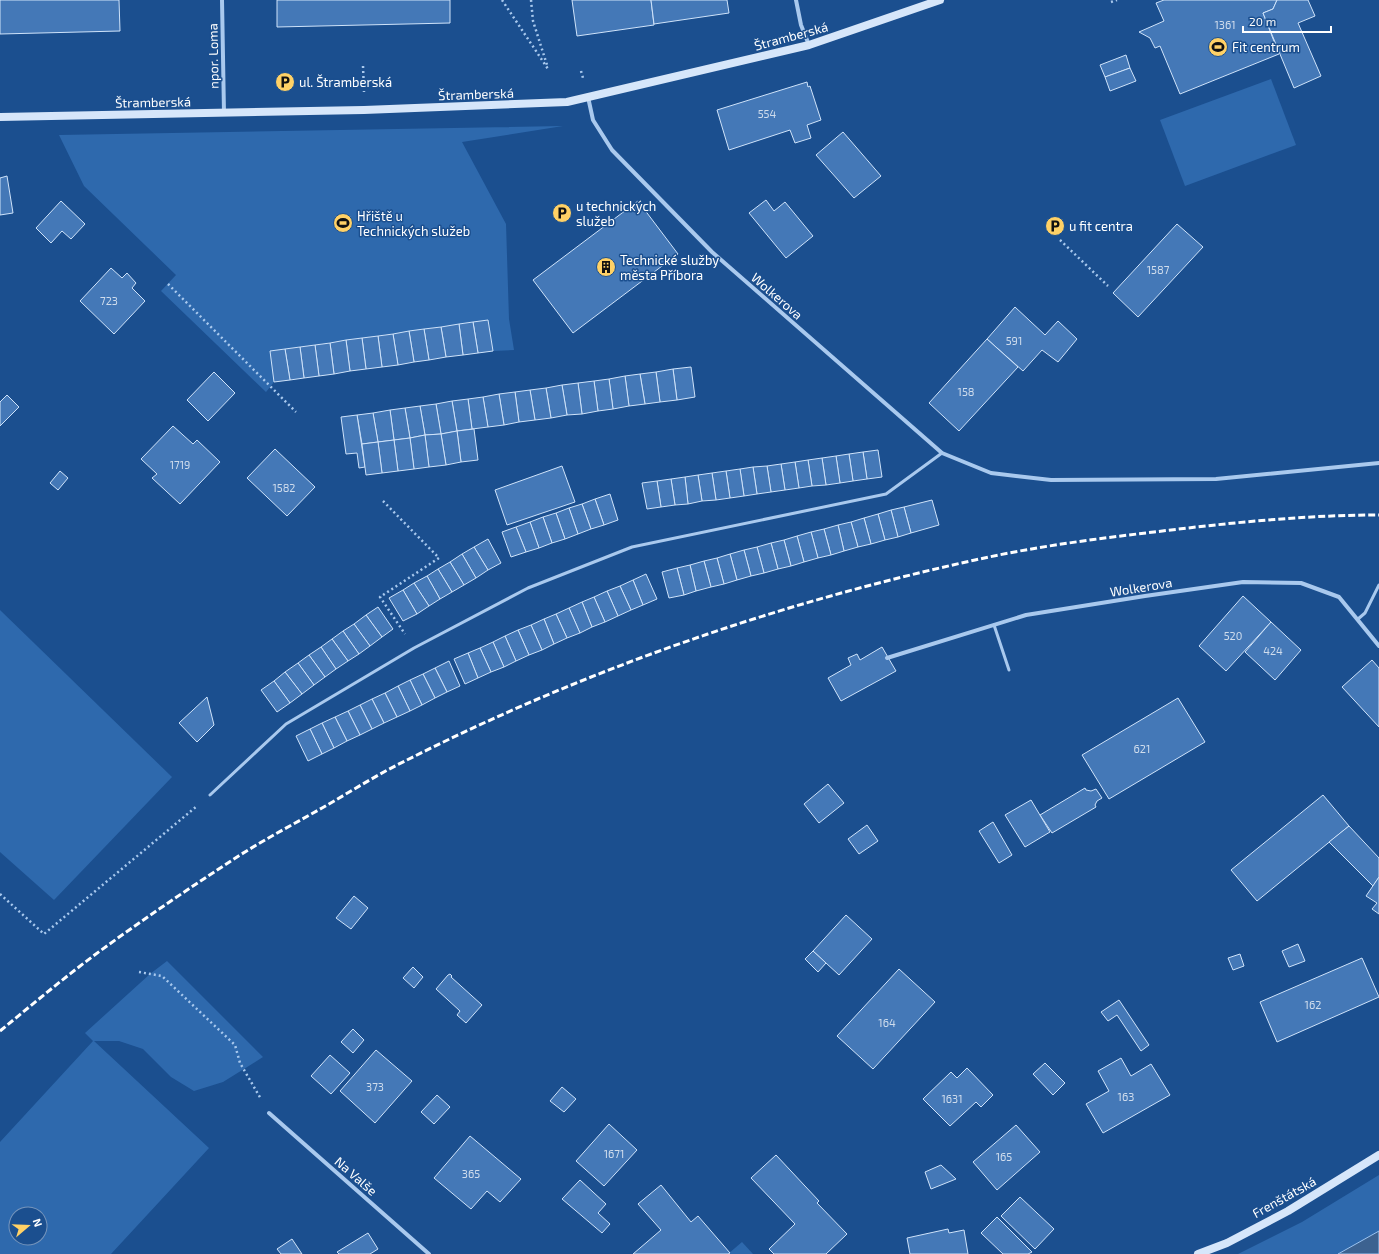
<svg xmlns="http://www.w3.org/2000/svg" width="1379" height="1254" viewBox="0 0 1379 1254" font-family="'Exo 2',sans-serif">
	<rect width="100%" height="100%" fill="#1b4f8f"/>
	<g fill="#2e69ad" fill-rule="evenodd">
		<polygon points="1271,79 1296,145 1185,186 1160,120"/>
		<polygon points="563,126 462,142 506,224 509,319 514,350 493,351 488,320 271,351 274,382 266,392 161,291 176,275 84,186 59,135"/>
		<polygon points="0,610 172,777 54,900 0,852"/>
		<path d="M 167,961 L 263,1057 L 223,1082 L 194,1091 L 171,1077 L 143,1049 L 119,1041 L 94,1041 L 209,1148 L 111,1254 L 0,1254 L 0,1142 L 93,1041 L 85,1033 L 150,974 ZM 16,1214 L 40,1214 L 40,1238 L 16,1238 Z"/>
		<polygon points="1379,1175 1379,1231 1338,1254 1238,1254 1302,1222"/>
		<polygon points="742,1242 753,1254 728,1254"/>
	</g>
	<polygon fill="#3c6290" stroke="#9cc4f0" points="1379,1231 1379,1254 1338,1254"/>
	<g fill="#4478b7" stroke="#cfe3fa">
		<polygon points="0,0 119,0 120,31 0,34"/>
		<polygon points="277,0 450,0 450,23 277,27"/>
		<polygon points="572,0 651,0 654,25 577,36"/>
		<polygon points="651,0 727,0 729,13 654,24"/>
		<polygon points="1164,0 1277,0 1273,9 1263,13 1279,54 1180,94 1160,46 1155,48 1150,38 1139,32 1164,21 1156,3"/>
		<polygon points="1277,0 1308,0 1315,16 1298,23 1321,76 1294,88 1263,13 1273,9"/>
		<polygon points="1126,55 1130,68 1105,77 1100,65"/>
		<polygon points="1130,68 1136,81 1110,91 1105,77"/>
		<polygon points="807,82 808,87 810,86 821,120 807,125 811,138 795,143 790,130 729,150 717,110"/>
		<polygon points="843,132 881,176 854,198 816,155"/>
		<polygon points="7,176 13,213 0,215 0,178"/>
		<polygon points="766,200 774,211 785,202 813,236 786,258 749,213"/>
		<polygon points="61,201 85,224 71,239 62,231 51,243 36,228"/>
		<polygon points="638,201 678,254 573,333 533,280"/>
		<polygon points="1177,224 1203,247 1138,317 1113,293"/>
		<polygon points="111,268 122,278 127,273 136,283 132,288 145,301 114,334 80,301"/>
		<polygon points="1015,307 1045,335 1058,321 1077,339 1058,362 1042,350 1023,371 987,339"/>
		<polygon points="488,320 493,351 478,353 473,322"/>
		<polygon points="473,322 478,353 463,355 459,324"/>
		<polygon points="459,324 463,355 446,357 441,327"/>
		<polygon points="441,327 446,357 429,360 424,329"/>
		<polygon points="424,329 429,360 414,362 409,331"/>
		<polygon points="409,331 414,362 398,365 393,334"/>
		<polygon points="393,334 398,365 382,367 378,336"/>
		<polygon points="378,336 382,367 366,369 362,338"/>
		<polygon points="362,338 366,369 350,371 346,340"/>
		<polygon points="987,339 1018,367 959,431 929,403"/>
		<polygon points="346,340 350,371 334,374 330,343"/>
		<polygon points="330,343 334,374 319,376 315,345"/>
		<polygon points="315,345 319,376 304,378 300,347"/>
		<polygon points="300,347 304,378 290,380 285,349"/>
		<polygon points="285,349 290,380 274,382 270,351"/>
		<polygon points="691,367 695,397 677,400 673,369"/>
		<polygon points="673,369 677,400 660,402 656,372"/>
		<polygon points="214,372 235,393 208,421 187,400"/>
		<polygon points="656,372 660,402 645,404 640,374"/>
		<polygon points="640,374 645,404 629,406 625,376"/>
		<polygon points="625,376 629,406 613,409 609,379"/>
		<polygon points="609,379 613,409 598,411 594,381"/>
		<polygon points="594,381 598,411 582,414 578,383"/>
		<polygon points="578,383 582,414 567,415 562,385"/>
		<polygon points="562,385 567,415 551,418 546,388"/>
		<polygon points="546,388 551,418 535,420 530,390"/>
		<polygon points="530,390 535,420 519,422 515,392"/>
		<polygon points="515,392 519,422 504,425 499,394"/>
		<polygon points="499,394 504,425 488,427 483,397"/>
		<polygon points="7,395 19,407 0,426 0,402"/>
		<polygon points="483,397 488,427 472,429 468,399"/>
		<polygon points="468,399 472,429 457,431 452,401"/>
		<polygon points="452,401 457,431 441,434 436,404"/>
		<polygon points="436,404 441,434 425,435 420,406"/>
		<polygon points="420,406 425,435 410,438 405,408"/>
		<polygon points="405,408 410,438 394,440 390,410"/>
		<polygon points="390,410 394,440 378,442 373,413"/>
		<polygon points="373,413 378,442 362,444 357,415"/>
		<polygon points="357,415 365,467 359,468 357,453 346,454 341,417"/>
		<polygon points="173,426 193,444 197,440 220,462 180,504 152,478 157,474 141,459"/>
		<polygon points="474,429 478,460 461,462 457,431"/>
		<polygon points="457,431 461,462 446,465 441,434"/>
		<polygon points="441,434 446,465 429,467 425,435"/>
		<polygon points="425,435 429,467 414,469 410,438"/>
		<polygon points="410,438 414,469 398,471 394,440"/>
		<polygon points="394,440 398,471 382,473 378,442"/>
		<polygon points="378,442 382,473 366,475 362,444"/>
		<polygon points="275,449 315,487 287,516 247,478"/>
		<polygon points="878,450 882,477 867,479 863,452"/>
		<polygon points="863,452 867,479 853,481 849,454"/>
		<polygon points="849,454 853,481 840,483 836,456"/>
		<polygon points="836,456 840,483 826,485 822,458"/>
		<polygon points="822,458 826,485 812,486 808,460"/>
		<polygon points="808,460 812,486 799,488 795,462"/>
		<polygon points="795,462 799,488 785,490 781,464"/>
		<polygon points="781,464 785,490 771,492 767,466"/>
		<polygon points="562,466 575,502 507,525 495,490"/>
		<polygon points="767,466 771,492 757,494 753,467"/>
		<polygon points="753,467 757,494 744,496 740,469"/>
		<polygon points="740,469 744,496 730,498 726,471"/>
		<polygon points="60,471 68,478 58,490 50,483"/>
		<polygon points="726,471 730,498 716,500 712,473"/>
		<polygon points="712,473 716,500 702,501 698,475"/>
		<polygon points="698,475 702,501 688,504 685,477"/>
		<polygon points="685,477 688,504 675,505 671,479"/>
		<polygon points="671,479 675,505 661,507 657,481"/>
		<polygon points="657,481 661,507 647,509 642,483"/>
		<polygon points="610,494 618,520 604,525 595,499"/>
		<polygon points="595,499 604,525 591,529 582,504"/>
		<polygon points="932,500 939,525 911,533 904,507"/>
		<polygon points="582,504 591,529 578,534 569,508"/>
		<polygon points="904,507 911,533 898,537 891,510"/>
		<polygon points="569,508 578,534 565,539 556,513"/>
		<polygon points="891,510 898,537 885,540 878,514"/>
		<polygon points="556,513 565,539 552,543 543,517"/>
		<polygon points="878,514 885,540 871,544 864,518"/>
		<polygon points="543,517 552,543 539,548 530,522"/>
		<polygon points="864,518 871,544 858,547 851,522"/>
		<polygon points="530,522 539,548 526,552 516,527"/>
		<polygon points="851,522 858,547 844,551 838,525"/>
		<polygon points="838,525 844,551 831,555 824,529"/>
		<polygon points="516,527 526,552 511,557 502,532"/>
		<polygon points="824,529 831,555 818,558 811,532"/>
		<polygon points="811,532 818,558 804,562 797,536"/>
		<polygon points="797,536 804,562 791,566 784,540"/>
		<polygon points="488,539 501,563 488,570 474,547"/>
		<polygon points="784,540 791,566 778,569 771,543"/>
		<polygon points="771,543 778,569 764,573 757,547"/>
		<polygon points="474,547 488,570 476,578 462,554"/>
		<polygon points="757,547 764,573 751,576 744,550"/>
		<polygon points="744,550 751,576 737,580 730,554"/>
		<polygon points="462,554 476,578 464,585 450,562"/>
		<polygon points="730,554 737,580 724,584 717,558"/>
		<polygon points="717,558 724,584 711,587 704,561"/>
		<polygon points="704,561 711,587 696,591 690,565"/>
		<polygon points="450,562 464,585 452,592 438,569"/>
		<polygon points="690,565 696,591 684,595 677,568"/>
		<polygon points="677,568 684,595 669,598 662,572"/>
		<polygon points="438,569 452,592 440,599 427,576"/>
		<polygon points="646,574 657,599 643,605 633,580"/>
		<polygon points="427,576 440,599 429,606 414,583"/>
		<polygon points="633,580 643,605 631,610 620,586"/>
		<polygon points="414,583 429,606 417,614 403,590"/>
		<polygon points="620,586 631,610 618,616 607,591"/>
		<polygon points="403,590 417,614 403,621 389,598"/>
		<polygon points="607,591 618,616 605,622 594,597"/>
		<polygon points="1243,596 1271,622 1226,671 1199,646"/>
		<polygon points="594,597 605,622 592,627 582,602"/>
		<polygon points="582,602 592,627 580,633 569,608"/>
		<polygon points="378,607 393,629 382,637 366,615"/>
		<polygon points="569,608 580,633 567,638 556,614"/>
		<polygon points="556,614 567,638 554,644 544,619"/>
		<polygon points="366,615 382,637 370,646 354,624"/>
		<polygon points="544,619 554,644 542,650 531,625"/>
		<polygon points="1271,622 1301,650 1275,680 1245,652"/>
		<polygon points="354,624 370,646 359,654 343,631"/>
		<polygon points="531,625 542,650 529,655 518,630"/>
		<polygon points="518,630 529,655 516,661 505,636"/>
		<polygon points="343,631 359,654 348,661 332,639"/>
		<polygon points="505,636 516,661 504,667 493,642"/>
		<polygon points="332,639 348,661 336,669 321,647"/>
		<polygon points="493,642 504,667 491,672 480,648"/>
		<polygon points="321,647 336,669 325,677 309,655"/>
		<polygon points="882,647 896,671 841,701 828,678 851,665 848,658 857,654 860,660"/>
		<polygon points="480,648 491,672 478,678 468,653"/>
		<polygon points="468,653 478,678 465,684 454,659"/>
		<polygon points="309,655 325,677 314,685 298,663"/>
		<polygon points="1372,660 1379,668 1379,727 1342,687"/>
		<polygon points="449,661 460,686 447,692 435,668"/>
		<polygon points="298,663 314,685 302,694 285,672"/>
		<polygon points="435,668 447,692 435,698 423,674"/>
		<polygon points="285,672 302,694 290,703 274,681"/>
		<polygon points="423,674 435,698 422,705 410,680"/>
		<polygon points="410,680 422,705 410,711 398,686"/>
		<polygon points="274,681 290,703 277,712 261,690"/>
		<polygon points="398,686 410,711 397,717 385,693"/>
		<polygon points="385,693 397,717 384,723 372,699"/>
		<polygon points="207,697 214,725 197,742 179,723"/>
		<polygon points="1178,698 1205,742 1109,799 1082,755"/>
		<polygon points="372,699 384,723 372,729 360,705"/>
		<polygon points="360,705 372,729 360,735 348,711"/>
		<polygon points="348,711 360,735 347,741 335,717"/>
		<polygon points="335,717 347,741 334,748 322,723"/>
		<polygon points="322,723 334,748 322,754 310,729"/>
		<polygon points="310,729 322,754 308,761 296,736"/>
		<polygon points="828,784 844,803 819,823 804,804"/>
		<polygon points="1085,788 1086,790 1091,791 1096,789 1102,798 1097,801 1095,805 1096,807 1052,833 1040,815"/>
		<polygon points="1323,795 1349,826 1257,901 1231,870"/>
		<polygon points="1031,800 1050,832 1025,847 1005,815"/>
		<polygon points="993,822 1012,855 999,863 979,831"/>
		<polygon points="867,825 878,841 859,854 848,839"/>
		<polygon points="1349,826 1379,858 1379,877 1373,886 1329,842"/>
		<polygon points="1379,877 1379,914 1372,909 1377,903 1366,896"/>
		<polygon points="354,896 368,908 351,929 336,918"/>
		<polygon points="846,915 872,939 839,975 813,951"/>
		<polygon points="1298,944 1305,961 1289,967 1282,951"/>
		<polygon points="813,951 826,963 818,972 805,959"/>
		<polygon points="1240,954 1244,966 1233,970 1228,958"/>
		<polygon points="1362,958 1379,997 1277,1042 1260,1002"/>
		<polygon points="413,967 423,977 414,988 403,978"/>
		<polygon points="899,969 935,1002 873,1069 837,1036"/>
		<polygon points="450,974 452,976 451,977 482,1005 466,1023 457,1015 460,1011 436,989 448,975"/>
		<polygon points="1119,1000 1149,1045 1141,1051 1117,1015 1108,1021 1101,1012"/>
		<polygon points="353,1029 364,1040 353,1053 341,1042"/>
		<polygon points="376,1050 412,1081 375,1123 340,1091"/>
		<polygon points="330,1055 350,1073 331,1094 311,1076"/>
		<polygon points="1121,1058 1131,1076 1151,1064 1170,1095 1103,1133 1086,1104 1109,1091 1098,1071"/>
		<polygon points="1045,1063 1065,1083 1053,1095 1033,1074"/>
		<polygon points="967,1068 993,1095 981,1107 976,1102 950,1126 923,1099 951,1072 957,1078"/>
		<polygon points="562,1087 576,1099 564,1112 550,1101"/>
		<polygon points="437,1095 450,1107 434,1124 421,1112"/>
		<polygon points="609,1124 637,1150 604,1186 576,1161"/>
		<polygon points="1016,1125 1040,1152 997,1190 973,1162"/>
		<polygon points="470,1136 521,1179 500,1202 487,1191 471,1209 434,1178"/>
		<polygon points="776,1155 819,1201 817,1203 847,1234 826,1254 774,1254 769,1249 795,1224 751,1178"/>
		<polygon points="941,1165 956,1179 931,1189 925,1172"/>
		<polygon points="580,1180 606,1204 598,1213 610,1224 602,1233 562,1199"/>
		<polygon points="661,1185 691,1222 698,1216 730,1253 728,1254 633,1254 661,1230 638,1204"/>
		<polygon points="1020,1197 1054,1229 1035,1249 1001,1216"/>
		<polygon points="997,1217 1032,1252 1028,1254 1003,1254 981,1233"/>
		<polygon points="948,1229 949,1233 964,1230 968,1254 910,1254 907,1238"/>
		<polygon points="368,1233 378,1249 370,1254 339,1254 337,1252"/>
		<polygon points="292,1239 302,1254 281,1254 277,1249"/>
	</g>
	<g fill="none" stroke-linecap="round" stroke-linejoin="round">
		<g stroke="#a9c9ee" stroke-width="2.5" stroke-dasharray="2 3" stroke-linecap="butt">
			<polyline points="502,0 548,69"/>
			<polyline points="531,0 533,21 547,65"/>
			<polyline points="1111,2 1117,0"/>
			<polyline points="363,66 364,92"/>
			<polyline points="581,71 583,78"/>
			<polyline points="1060,240 1108,286"/>
			<polyline points="168,284 296,412"/>
			<polyline points="383,501 439,558 380,597 405,634"/>
			<polyline points="0,894 44,934 197,806"/>
			<polyline points="139,972 162,976 235,1045 240,1063 261,1099"/>
		</g>
		<g stroke="#a9c9ee" stroke-width="3">
			<polyline points="1358,619 1365,613 1379,585"/>
			<polyline points="994,625 1009,670"/>
			<polyline points="210,795 286,724 414,648 528,588 632,547 886,494 942,453"/>
		</g>
		<g stroke="#a9c9ee" stroke-width="4">
			<polyline points="222,0 224,113"/>
			<polyline points="796,0 801,25 809,45"/>
			<polyline points="588,97 593,120 612,150 712,252 942,453 991,473 1051,480 1216,479 1379,463"/>
			<polyline points="887,658 1026,615 1145,596 1243,582 1301,583 1339,597 1379,646"/>
			<polyline points="269,1113 429,1254"/>
		</g>
		<g stroke="#d6e6fa" stroke-width="8">
			<polyline points="0,117 364,110 567,102 809,45 940,0"/>
			<polyline points="1198,1254 1227,1243 1288,1211 1379,1155"/>
		</g>
		<path stroke="#fff" stroke-width="3" stroke-dasharray="7 3" stroke-linecap="butt" d="M 0,1031 C 33,1004 66,976 100,951 C 145,918 191,887 237,857 C 265,839 294,824 322,808 C 350,792 378,774 407,760 C 587,669 778,603 975,560 C 1033,547 1094,539 1154,532 C 1228,523 1304,515 1379,515"/>
	</g>
	<defs>
		<symbol id="stadium-disc" viewBox="-11 -11 22 22"><circle r="9.5" fill="#ffd166" stroke="#1b4f8f"/><path d="M0-5a6.5 5 0 1 0 0 10a6.5 5 0 1 0 0-10ZM-3.5-1.8h7v3.6h-7Z" fill="#111"/></symbol>
		<symbol id="parking-disc" viewBox="-11 -11 22 22"><circle r="9.5" fill="#ffd166" stroke="#1b4f8f"/><path d="M-3.5-5.5H1a3.5 3.5 0 0 1 0 7H-1V5.5H-3.5ZM-1-3.4V-.6H.8a1.4 1.4 0 0 0 0-2.8Z" fill="#111"/></symbol>
		<symbol id="building-disc" viewBox="-11 -11 22 22"><circle r="9.5" fill="#ffd166" stroke="#1b4f8f"/><path d="M-4-6H4V6H1V3H-1V6H-4ZM-2.5-4.3h1.7v1.8h-1.7ZM.8-4.3h1.7v1.8H.8ZM-2.5-1h1.7V.8h-1.7ZM.8-1h1.7V.8H.8Z" fill="#111"/></symbol>
	</defs>
	<g fill-rule="evenodd">
		<use href="#stadium-disc" x="1207" y="36" width="22" height="22"/>
		<use href="#parking-disc" x="274" y="71" width="22" height="22"/>
		<use href="#parking-disc" x="551" y="202" width="22" height="22"/>
		<use href="#stadium-disc" x="332" y="212" width="22" height="22"/>
		<use href="#parking-disc" x="1044" y="215" width="22" height="22"/>
		<use href="#building-disc" x="595" y="256" width="22" height="22"/>
	</g>
	<g text-anchor="middle" stroke-width="3" stroke-linejoin="round" paint-order="stroke">
		<g font-size="11" fill="#d0dded">
			<text x="1225" y="29">1361</text>
			<text x="767" y="118">554</text>
			<text x="1158" y="274">1587</text>
			<text x="109" y="305">723</text>
			<text x="1014" y="345">591</text>
			<text x="966" y="396">158</text>
			<text x="180" y="469">1719</text>
			<text x="284" y="492">1582</text>
			<text x="1233" y="640">520</text>
			<text x="1273" y="655">424</text>
			<text x="1142" y="753">621</text>
			<text x="1313" y="1009">162</text>
			<text x="887" y="1027">164</text>
			<text x="375" y="1091">373</text>
			<text x="1126" y="1101">163</text>
			<text x="952" y="1103">1631</text>
			<text x="614" y="1158">1671</text>
			<text x="1004" y="1161">165</text>
			<text x="471" y="1178">365</text>
		</g>
		<g font-size="13" fill="#fff" stroke="#1b4f8f">
			<text transform="translate(791 36) rotate(-15)" y="5">Štramberská</text>
			<text transform="translate(213 56) rotate(-91)" y="5">npor. Loma</text>
			<text transform="translate(476 94) rotate(-2)" y="5">Štramberská</text>
			<text transform="translate(153 102) rotate(-1)" y="5">Štramberská</text>
			<text transform="translate(777 296) rotate(41)" y="5">Wolkerova</text>
			<text transform="translate(1141 587) rotate(-9)" y="5">Wolkerova</text>
			<text transform="translate(356 1176) rotate(41)" y="5">Na Valše</text>
			<text transform="translate(1284 1197) rotate(-29)" y="5">Frenštátská</text>
		</g>
		<g font-size="13" fill="#fff" stroke="#1b4f8f" text-anchor="start">
			<text x="1232" y="52">Fit centrum</text>
			<text x="299" y="87">ul. Štramberská</text>
			<text x="576" y="211">u technických<tspan x="576" dy="15">služeb</tspan></text>
			<text x="357" y="221">Hřiště u<tspan x="357" dy="15">Technických služeb</tspan></text>
			<text x="1069" y="231">u fit centra</text>
			<text x="620" y="265">Technické služby<tspan x="620" dy="15">města Příbora</tspan></text>
		</g>
	</g>
	<g transform="translate(28 1226) rotate(71)"><circle r="19" fill="#1b4f8f" stroke="#7695bc"/>
	<path d="M0-3L7 15L0 10L-7 15Z" fill="#ffd166"/>
	<text y="-6" font-size="11" font-weight="bold" text-anchor="middle" fill="#ffffff">N</text>
	</g>
	<path d="M1243 26v6h88v-6" fill="none" stroke="#ffffff" stroke-width="2"/>
	<text x="1249" y="26" font-size="12" fill="#ffffff" stroke="#1b4f8f" stroke-width="3" paint-order="stroke">20 m</text>
</svg>
